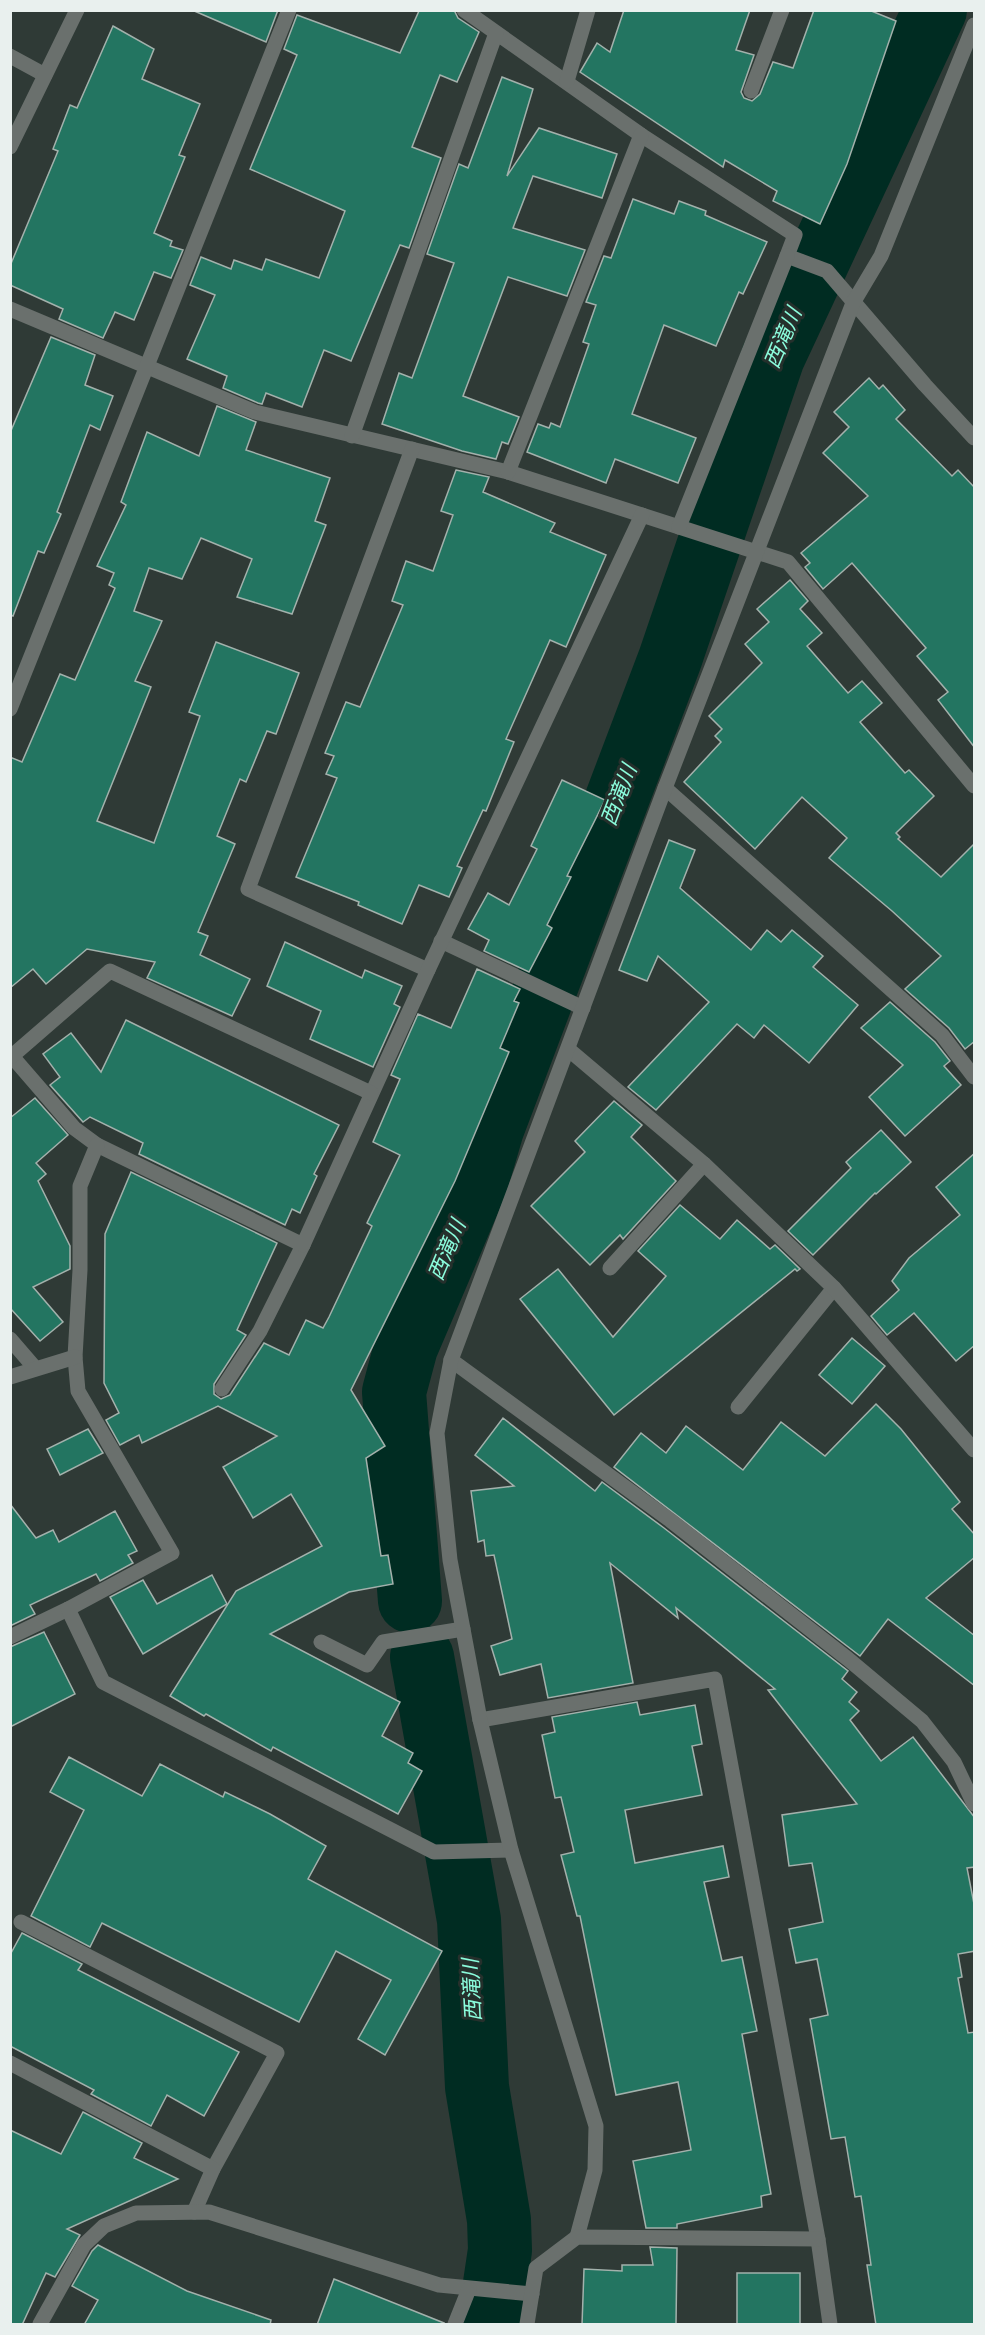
<svg xmlns="http://www.w3.org/2000/svg" width="985" height="2335" viewBox="0 0 985 2335" font-family="'Space Grotesk','Noto Sans JP',sans-serif">
	<rect width="100%" height="100%" fill="#2f3a36"/>
	<g fill="none" stroke-linecap="round" stroke-linejoin="round">
		<g stroke="#002c22" stroke-width="64">
			<polyline points="410,1601 394,1392 406,1347 476,1183 492,1129 670,659 773,357 935,10"/>
			<polyline points="422,1657 469,1920 477,2087 499,2220 500,2250 489,2324"/>
		</g>
	</g>
	<g fill="#237561" stroke="#a3b1ac" stroke-width="1.5">
		<polygon points="192,10 278,10 266,42"/>
		<polygon points="454,10 458,18 479,32 457,82 440,75 412,147 441,158 409,248 400,245 351,361 324,350 302,407 266,393 262,404 258,403 223,388 227,376 187,359 215,295 190,285 201,257 231,269 234,260 262,270 266,259 319,278 345,211 250,169 297,55 284,49 297,15 400,53 419,11"/>
		<polygon points="624,10 750,10 736,50 754,55 741,92 744,98 752,101 760,94 773,62 793,68 814,10 869,10 896,21 847,164 820,224 773,201 777,191 725,160 723,167 580,72 597,43 610,52"/>
		<polygon points="113,26 154,49 142,79 200,104 179,155 185,157 154,233 172,241 170,246 183,250 171,278 154,272 134,320 115,312 103,338 59,319 63,309 10,285 10,266 58,151 53,149 70,105 77,108"/>
		<polygon points="502,77 533,89 507,176 539,128 617,154 602,198 533,176 513,228 585,250 567,296 508,277 463,396 519,417 508,444 502,442 496,459 462,451 382,424 399,373 412,378 454,263 427,254 459,164 468,168"/>
		<polygon points="633,199 674,214 679,201 706,211 705,215 767,242 743,294 739,292 716,346 664,325 632,414 696,438 678,483 615,459 606,483 527,452 538,424 549,428 551,423 560,427 589,344 583,342 596,305 586,302 604,256 611,258"/>
		<polygon points="51,337 95,355 85,385 113,396 100,430 90,425 57,512 61,514 44,553 38,551 13,616 10,615 10,433"/>
		<polygon points="869,378 879,389 883,385 905,410 896,419 952,476 958,470 975,488 975,748 938,700 948,692 917,656 926,648 852,563 823,589 805,567 810,563 801,553 868,496 823,453 849,427 834,412"/>
		<polygon points="217,406 256,422 246,450 330,478 315,521 326,525 292,614 237,597 252,559 201,538 182,579 149,568 134,611 162,621 135,681 151,687 97,821 154,843 200,716 189,712 216,642 299,673 276,734 267,731 246,782 240,779 217,836 235,844 198,932 208,936 200,955 250,979 232,1016 147,978 155,962 87,949 46,984 33,969 10,988 10,757 22,762 60,674 75,680 115,588 109,585 114,573 97,566 126,505 121,502 147,432 199,456"/>
		<polygon points="456,470 489,477 483,492 555,523 550,532 606,555 566,647 550,640 506,739 514,742 486,811 483,810 457,866 462,868 449,897 419,885 402,924 358,905 359,902 296,877 337,778 326,774 334,756 325,753 346,702 360,707 403,605 392,601 406,561 433,571 453,515 441,511"/>
		<polygon points="790,580 808,601 800,609 822,633 807,646 848,693 862,681 882,703 860,722 905,773 909,770 934,796 896,833 900,837 898,839 941,877 975,843 975,1041 965,1049 949,1028 905,989 941,956 892,911 829,858 847,838 802,797 755,849 684,782 721,742 715,736 722,729 709,716 762,663 745,644 769,622 757,609"/>
		<polygon points="562,780 605,800 567,876 571,877 547,925 552,928 529,972 484,951 489,940 468,929 488,893 509,905 537,849 531,846"/>
		<polygon points="669,840 695,850 680,888 751,950 767,930 781,942 792,930 823,956 813,967 858,1005 809,1063 764,1025 754,1038 737,1024 656,1110 628,1087 709,1002 658,956 647,981 619,970"/>
		<polygon points="285,942 362,978 365,970 402,986 394,1004 400,1007 373,1067 310,1039 321,1011 267,986"/>
		<polygon points="477,969 520,989 514,1001 519,1003 500,1048 509,1052 455,1181 351,1390 385,1446 366,1458 381,1556 388,1555 393,1584 349,1592 270,1634 400,1702 382,1736 413,1753 408,1763 422,1771 398,1814 273,1747 271,1751 206,1714 204,1716 170,1696 236,1591 322,1546 291,1494 253,1518 223,1467 277,1436 218,1406 142,1443 139,1435 120,1445 106,1420 119,1413 104,1383 105,1234 131,1172 277,1243 237,1330 246,1335 214,1384 214,1394 221,1399 230,1395 264,1343 289,1355 306,1320 323,1328 329,1317 372,1226 367,1223 400,1155 373,1142 400,1079 391,1075 418,1014 451,1028"/>
		<polygon points="890,1002 935,1042 950,1061 944,1066 961,1085 905,1136 869,1097 903,1065 861,1028"/>
		<polygon points="126,1020 339,1125 314,1174 317,1176 300,1213 292,1209 285,1225 139,1154 143,1143 90,1117 83,1122 50,1085 60,1077 43,1054 71,1033 101,1072"/>
		<polygon points="35,1098 68,1135 36,1163 46,1174 38,1181 70,1246 70,1269 33,1287 63,1322 40,1341 10,1308 10,1118"/>
		<polygon points="614,1101 642,1125 631,1137 676,1181 623,1239 620,1235 590,1265 531,1206 585,1152 575,1141"/>
		<polygon points="881,1130 911,1162 876,1194 875,1193 813,1255 788,1231 851,1168 846,1162"/>
		<polygon points="975,1153 975,1345 956,1361 914,1313 887,1335 871,1316 899,1290 892,1281 909,1258 960,1215 936,1187"/>
		<polygon points="680,1205 720,1239 737,1220 770,1249 775,1245 800,1269 797,1271 795,1269 614,1415 520,1299 558,1269 613,1337 666,1276 638,1251"/>
		<polygon points="852,1338 885,1366 852,1404 819,1375"/>
		<polygon points="876,1404 901,1429 960,1502 952,1509 975,1535 975,1557 926,1598 975,1636 975,1686 888,1619 860,1656 614,1467 641,1433 666,1453 686,1426 743,1470 781,1422 825,1456"/>
		<polygon points="503,1418 595,1491 602,1482 664,1528 848,1671 842,1679 857,1692 849,1702 859,1711 850,1720 881,1761 913,1737 975,1818 975,1867 967,1868 975,1909 975,1951 958,1954 962,1977 958,1978 968,2033 975,2032 975,2325 876,2325 867,2265 871,2265 861,2196 855,2197 845,2137 831,2139 810,2019 828,2015 817,1959 796,1963 789,1929 823,1922 812,1863 789,1866 782,1815 857,1804 768,1690 775,1689 676,1608 678,1618 610,1563 633,1683 548,1698 541,1664 500,1675 491,1646 512,1639 494,1555 486,1556 484,1540 478,1542 471,1491 514,1486 475,1455"/>
		<polygon points="88,1429 103,1453 60,1475 47,1449"/>
		<polygon points="10,1504 36,1538 53,1530 59,1542 115,1511 137,1551 128,1555 133,1563 100,1581 96,1574 30,1605 35,1614 10,1626"/>
		<polygon points="212,1575 227,1604 143,1654 110,1597 143,1580 157,1604"/>
		<polygon points="44,1632 75,1694 10,1727 10,1647"/>
		<polygon points="637,1702 640,1715 695,1705 702,1744 692,1746 702,1795 625,1810 635,1863 723,1846 729,1877 704,1882 722,1961 742,1957 757,2031 742,2034 771,2194 761,2196 762,2207 677,2224 677,2228 646,2228 633,2161 691,2150 678,2082 616,2095 580,1916 577,1916 561,1855 574,1852 561,1797 555,1798 542,1735 555,1732 552,1717"/>
		<polygon points="69,1757 142,1796 160,1764 223,1797 225,1792 270,1814 326,1846 308,1879 442,1951 385,2055 358,2039 391,1980 336,1951 299,2022 102,1923 90,1947 31,1916 84,1810 50,1792"/>
		<polygon points="22,1933 82,1964 78,1970 239,2052 204,2116 167,2095 151,2126 91,2094 94,2090 10,2046 10,1955"/>
		<polygon points="83,2112 142,2143 134,2158 178,2179 67,2229 80,2235 55,2277 46,2273 22,2325 10,2325 10,2130 61,2154"/>
		<polygon points="98,2245 187,2291 271,2320 270,2325 84,2325 98,2300 72,2286 92,2251"/>
		<polygon points="650,2247 677,2248 676,2325 582,2325 584,2269 622,2271 622,2265 653,2265"/>
		<rect x="737" y="2273" width="63" height="52"/>
		<polygon points="334,2279 444,2323 443,2325 317,2325"/>
	</g>
	<g fill="none" stroke-linecap="round" stroke-linejoin="round">
		<g stroke="#6a706d" stroke-width="15">
			<polyline points="610,1268 704,1164"/>
			<polyline points="222,1389 260,1331 303,1245"/>
			<polyline points="738,1407 834,1288"/>
			<polyline points="10,1637 68,1609"/>
			<polyline points="321,1642 367,1665 383,1642 463,1629"/>
			<polyline points="21,1922 277,2053 213,2169"/>
			<polyline points="10,2063 213,2169 194,2212"/>
		</g>
		<g stroke="#6a706d" stroke-width="15">
			<polyline points="464,10 641,135 795,235 787,256 827,271 925,385 974,438"/>
			<polyline points="10,56 45,75"/>
			<polyline points="567,81 588,10"/>
			<polyline points="751,91 782,10"/>
			<polyline points="10,147 77,10"/>
			<polyline points="10,309 255,412 508,472 788,562 974,786"/>
			<polyline points="352,436 496,33"/>
			<polyline points="412,449 248,889 428,970"/>
			<polyline points="508,472 641,135"/>
			<polyline points="679,527 787,256"/>
			<polyline points="10,709 289,10"/>
			<polyline points="665,788 942,1035 974,1077"/>
			<polyline points="441,941 583,1008"/>
			<polyline points="568,1049 704,1164 834,1288 974,1450"/>
			<polyline points="10,1054 74,1128 97,1145 303,1245 428,970 642,515"/>
			<polyline points="12,1056 110,971 371,1093"/>
			<polyline points="97,1145 80,1186 80,1270 75,1357 78,1391 172,1553 68,1609 103,1682 434,1852 511,1850"/>
			<polyline points="10,1339 35,1368"/>
			<polyline points="451,1360 670,1520 848,1659 922,1721 954,1762 974,1804"/>
			<polyline points="10,1377 75,1357"/>
			<polyline points="480,1720 715,1679 818,2239 830,2324"/>
			<polyline points="577,2237 595,2170 596,2126 511,1850 480,1720 450,1560 437,1433 451,1360 665,788 853,303 881,256 974,25"/>
			<polyline points="40,2324 84,2245 104,2226 136,2213 209,2212 439,2285 532,2294"/>
			<polyline points="455,2324 469,2289"/>
			<polyline points="527,2324 536,2268 577,2237 818,2239"/>
		</g>
	</g>
	<g text-anchor="middle" stroke-width="6" stroke-linejoin="round" paint-order="stroke">
		<g font-size="21" font-style="italic" fill="#8bfcdc" stroke="#25302c">
			<text transform="translate(783 338) rotate(-67)" y="7">西滝川</text>
			<text transform="translate(619 795) rotate(-69)" y="7">西滝川</text>
			<text transform="translate(447 1250) rotate(-67)" y="7">西滝川</text>
			<text transform="translate(472 1990) rotate(-93)" y="7">西滝川</text>
		</g>
	</g>
	<rect width="985" height="2335" fill="none" stroke="#e9f0ee" stroke-width="24"/>
</svg>
